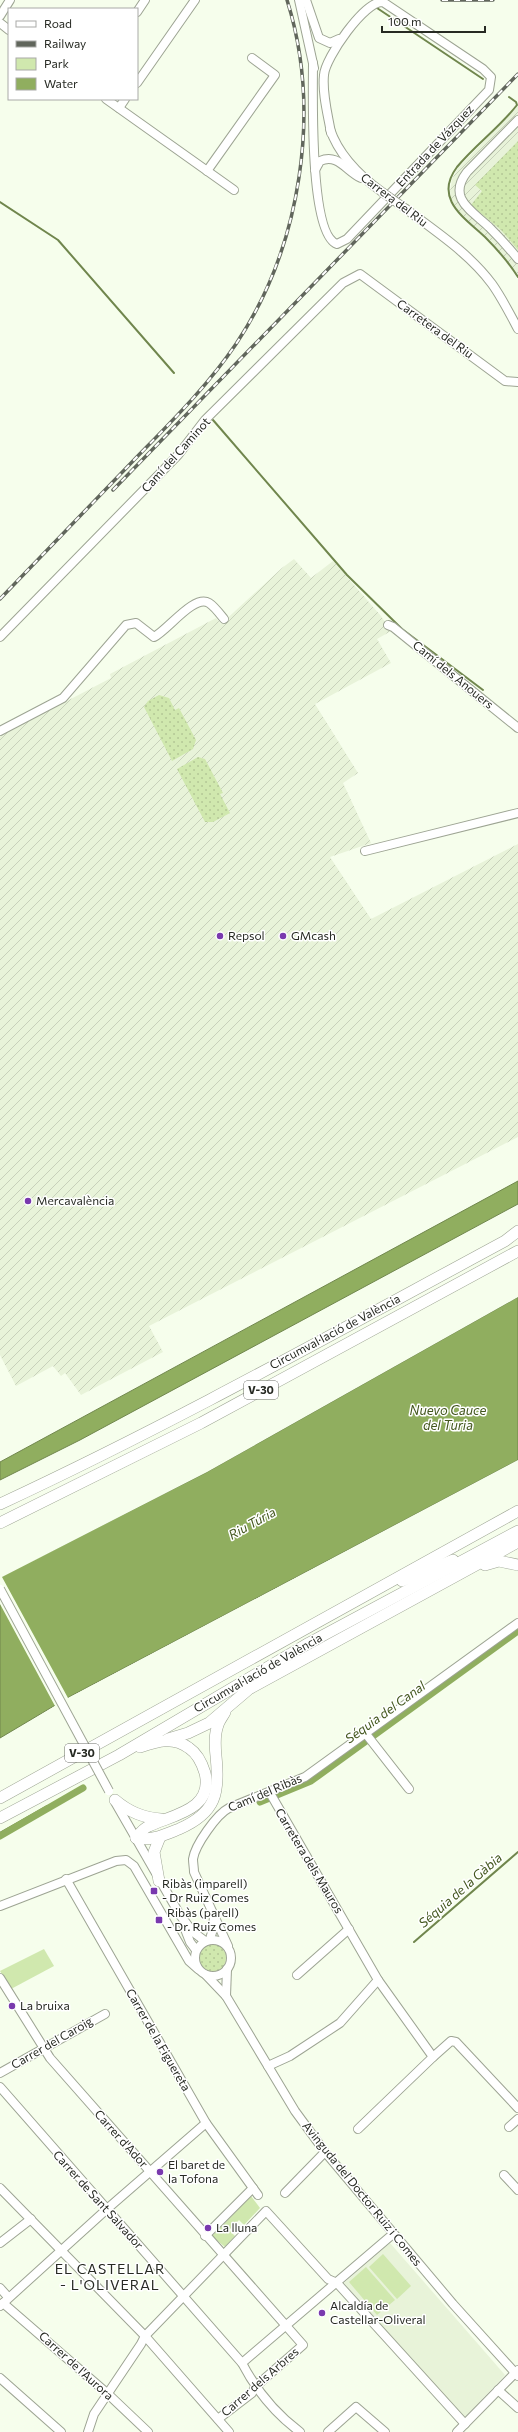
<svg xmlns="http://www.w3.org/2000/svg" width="518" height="2432" viewBox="0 0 518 2432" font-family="Commissioner,sans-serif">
	<defs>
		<pattern id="industrial-furrows" width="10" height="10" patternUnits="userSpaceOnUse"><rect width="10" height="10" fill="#e8f3d9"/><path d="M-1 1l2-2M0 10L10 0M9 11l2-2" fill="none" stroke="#c7d0ba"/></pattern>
		<pattern id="grass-dots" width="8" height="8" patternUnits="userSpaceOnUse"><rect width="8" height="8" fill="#d0e8ae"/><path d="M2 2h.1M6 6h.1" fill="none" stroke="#b3c795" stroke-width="1.8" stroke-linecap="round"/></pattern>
	</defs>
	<rect width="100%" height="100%" fill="#f6feec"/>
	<polygon fill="#e8f3d9" points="390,2243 505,2375 464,2418 344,2283"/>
	<g fill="url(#industrial-furrows)">
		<polygon points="518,106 518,275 492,242 458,211 452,202 450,191 452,179 458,168"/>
		<polygon points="294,559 311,578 333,561 381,616 391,631 377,639 391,663 315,704 358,773 343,783 371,843 330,857 371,919 518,844 518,1137 149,1326 163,1352 81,1395 65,1373 61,1376 53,1366 16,1386 0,1355 0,736 111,678 110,674 216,618 221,624 282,568"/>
	</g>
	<g fill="url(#grass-dots)">
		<polygon points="518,141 518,250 501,230 471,205 482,191 475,185"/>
		<polygon points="159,695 169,698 175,710 179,708 196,740 193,749 172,761 144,707 148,701"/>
		<polygon points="198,757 205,759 223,793 220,794 230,813 213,822 205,822 177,769"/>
		<circle cx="212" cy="1958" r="14"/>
	</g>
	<g fill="#d0e8ae">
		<polygon points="44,1949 54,1966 11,1989 0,1971"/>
		<polygon points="251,2196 260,2208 244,2225 239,2220 229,2230 235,2236 225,2247 212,2236"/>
		<polygon points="383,2254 411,2286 397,2299 369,2267"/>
		<polygon points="366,2267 395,2300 377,2315 349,2282"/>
	</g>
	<g fill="#90ae5f" stroke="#70864d">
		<polygon points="518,1181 518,1204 80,1440 0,1480 0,1462"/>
		<polygon points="518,1297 518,1460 69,1697 0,1738 0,1577 207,1472"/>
	</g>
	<polygon fill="#f6feec" points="518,1295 518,1297 207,1472 2,1577 68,1698 518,1460 518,1462 70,1699 0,1740 55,1706 0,1604 0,1575 206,1471"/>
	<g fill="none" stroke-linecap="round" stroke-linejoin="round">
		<g stroke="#70864d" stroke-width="2">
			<polyline points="377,8 483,79"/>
			<path d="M 509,97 L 516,102 L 517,105 C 499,128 475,145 457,167 C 433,199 465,218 485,237 C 497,249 509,263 518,277"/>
			<polyline points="0,202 58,240 174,373"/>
			<polyline points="213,420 347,575 402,629 483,690"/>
			<polyline points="0,1833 47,1806"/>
			<polyline points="414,1942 518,1852"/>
		</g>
		<g stroke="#90ae5f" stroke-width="7">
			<polyline points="260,1802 311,1781 518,1631"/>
			<polyline points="0,1836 83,1788"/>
		</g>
		<defs>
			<g id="minor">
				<polyline points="299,0 314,68"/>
				<polyline points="306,0 319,38 330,43 339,39"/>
				<polyline points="137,12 145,0"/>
				<polyline points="0,16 10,0"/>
				<polyline points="0,23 9,30"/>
				<path d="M 313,63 C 313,91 309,235 337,244 L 347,239 L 489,90 L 491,77 L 483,69 L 383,2 C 365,0 325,58 324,75 C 322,94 328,115 331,133"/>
				<polyline points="137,83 195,0"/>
				<polyline points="106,99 234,190"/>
				<polyline points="119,108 125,99"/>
				<path d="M 518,120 L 467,172 C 447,198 471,210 489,227 C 499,237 509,248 518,259"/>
				<path d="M 330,129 C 339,156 360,176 382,192"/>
				<path d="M 315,170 L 320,161 C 338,153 346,171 361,178"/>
				<polyline points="207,171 275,75 252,58"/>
				<path d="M 406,209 C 436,232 469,253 492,284 C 502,298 510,314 518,329"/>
				<polyline points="388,625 393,627 518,728"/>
				<polyline points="0,637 178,455 205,420 343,283 360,274 505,381 518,382"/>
				<path d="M 0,731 L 63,698 L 126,625 L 136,623 L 154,637 C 168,630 194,594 209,603 C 214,606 220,614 224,619"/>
				<polyline points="365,851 518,813"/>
				<polyline points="366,1734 409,1789"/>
				<polyline points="270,1793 378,1980 433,2057 358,2129"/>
				<polyline points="115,1802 180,1915 193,1932 205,1941"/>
				<polyline points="66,1879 206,2123 258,2195"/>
				<polyline points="0,1906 116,1861 126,1860 134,1866 189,1961 198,1969"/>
				<polyline points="183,1924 190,1942 196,1950"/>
				<polyline points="210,1939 213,1929 214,1915"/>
				<circle cx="213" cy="1958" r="18"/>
				<path d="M 228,1946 L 194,1872 C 194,1868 193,1863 193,1859 C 195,1845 217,1814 229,1808 L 305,1777 L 518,1623"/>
				<polyline points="206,1975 226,1996 295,2111 325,2152 453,2304 518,2376"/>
				<polyline points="297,1975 349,1929"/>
				<polyline points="0,1978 50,2058 303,2345 255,2387 252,2393 218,2419"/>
				<polyline points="226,1996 227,1969"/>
				<polyline points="433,2057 451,2041 456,2042 518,2108"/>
				<polyline points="268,2066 290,2056 340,2023 378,1980"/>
				<polyline points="0,2073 105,2014"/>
				<path d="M 0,2087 L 242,2363 C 256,2390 276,2414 300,2432"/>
				<polyline points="509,2127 518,2119"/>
				<polyline points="504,2175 518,2190"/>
				<polyline points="0,2188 145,2336 229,2432"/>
				<polyline points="285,2193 325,2152"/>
				<polyline points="205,2236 253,2188"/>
				<polyline points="0,2243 31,2219"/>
				<polyline points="0,2288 8,2297"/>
				<polyline points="3,2303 108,2394 148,2432"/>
				<polyline points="0,2306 107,2209 206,2123"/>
				<polyline points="242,2363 393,2234"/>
				<polyline points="0,2378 61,2432"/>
				<polyline points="498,2390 518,2408"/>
				<polyline points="88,2432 94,2414 141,2344 145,2336 266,2211 328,2279 337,2283 465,2424"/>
				<polyline points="328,2432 356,2407 385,2432"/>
				<polyline points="457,2432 518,2370"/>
			</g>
			<g id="highway">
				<path d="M 0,1504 C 172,1424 338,1331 505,1241 L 518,1231"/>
				<polyline points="0,1523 201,1423 518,1251"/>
				<polyline points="485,1565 499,1561 518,1565"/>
				<polyline points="402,1581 453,1560"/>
				<polyline points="168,1739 188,1733 209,1723 249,1689 518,1542"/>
				<polyline points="0,1798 518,1511"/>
				<path d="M 115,1800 C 129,1812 143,1818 161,1819"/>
				<polyline points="0,1818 119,1755 309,1643 518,1531"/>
				<path d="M 136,1838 C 139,1834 144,1828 149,1826 C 172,1815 214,1810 205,1773 C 202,1763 198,1754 189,1748 C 173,1736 158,1741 140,1747"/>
				<path d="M 136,1838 C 152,1841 164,1835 179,1829 C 216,1813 220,1793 216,1756 C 215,1746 214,1735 218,1725 C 219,1721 223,1716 225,1712"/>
				<polyline points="159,1881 154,1852 160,1837"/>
			</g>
		</defs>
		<use href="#minor" stroke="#9da493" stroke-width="10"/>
		<use href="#highway" stroke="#9da493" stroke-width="12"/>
		<use href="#minor" stroke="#fff" stroke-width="8"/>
		<use href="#highway" stroke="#fff" stroke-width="11"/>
		<defs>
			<g id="rail">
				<polyline points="442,0 493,0"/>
				<polyline points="113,490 518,74"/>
				<path d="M 0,599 C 44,553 89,507 133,461 C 169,424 207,387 236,344 C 301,247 322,111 287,0"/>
			</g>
		</defs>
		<use href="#rail" stroke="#61665c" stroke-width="3.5"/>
		<use href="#rail" stroke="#fff" stroke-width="2" stroke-dasharray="6" stroke-linecap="butt"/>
		<defs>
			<g id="minor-bridge">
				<polyline points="382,192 406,209"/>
				<polyline points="0,1589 109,1791"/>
			</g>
		</defs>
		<use href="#minor-bridge" stroke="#9da493" stroke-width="10" stroke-linecap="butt"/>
		<use href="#minor-bridge" stroke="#fff" stroke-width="8"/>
	</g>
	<g fill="#7939ae" stroke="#fff" stroke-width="1.5">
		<circle cx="220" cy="936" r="4"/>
		<circle cx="283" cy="936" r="4"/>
		<circle cx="28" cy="1201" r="4"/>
		<rect x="150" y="1887" width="8" height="8" rx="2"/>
		<rect x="155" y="1916" width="8" height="8" rx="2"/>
		<circle cx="12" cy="2006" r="4"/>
		<circle cx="160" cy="2172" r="4"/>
		<circle cx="208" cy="2228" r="4"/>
		<circle cx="322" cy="2313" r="4"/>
	</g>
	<g text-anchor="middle" stroke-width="3" stroke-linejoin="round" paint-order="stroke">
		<g fill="#fff" stroke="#686a65" stroke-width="1">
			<rect x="244" y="1381" width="34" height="18" rx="3"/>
			<rect x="65" y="1744" width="34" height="18" rx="3"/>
		</g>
		<g font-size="11" font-weight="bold" fill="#272a23">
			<text x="261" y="1394">V-30</text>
			<text x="82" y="1757">V-30</text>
		</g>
		<g font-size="12" fill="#272a23" stroke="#fff">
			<text transform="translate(435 146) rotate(-47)" y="4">Entrada de Vázquez</text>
			<text transform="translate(394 200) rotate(37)" y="4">Carrera del Riu</text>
			<text transform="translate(435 329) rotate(36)" y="4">Carretera del Riu</text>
			<text transform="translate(176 455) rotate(-48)" y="4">Camí del Caminot</text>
			<text transform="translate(453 675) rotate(39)" y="4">Camí dels Anouers</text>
			<text transform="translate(335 1332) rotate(-28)" y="4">Circumval·lació de València</text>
			<text transform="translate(258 1673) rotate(-30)" y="4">Circumval·lació de València</text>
			<text transform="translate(265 1793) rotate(-23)" y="4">Camí del Ribàs</text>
			<text transform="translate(309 1861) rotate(59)" y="4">Carretera dels Mauros</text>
			<text transform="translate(158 2040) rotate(60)" y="4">Carrer de la Figuereta</text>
			<text transform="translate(52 2043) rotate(-30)" y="4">Carrer del Caroig</text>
			<text transform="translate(121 2139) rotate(48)" y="4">Carrer d'Ador</text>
			<text transform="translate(362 2194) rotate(51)" y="4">Avinguda del Doctor Ruiz i Comes</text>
			<text transform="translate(98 2200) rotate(48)" y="4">Carrer de Sant Salvador</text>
			<text transform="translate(76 2366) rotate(42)" y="4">Carrer de l'Aurora</text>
			<text transform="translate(260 2382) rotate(-41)" y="4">Carrer dels Arbres</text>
		</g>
		<g font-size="12" fill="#272a23" stroke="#fff" text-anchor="start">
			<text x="228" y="940">Repsol</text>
			<text x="291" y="940">GMcash</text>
			<text x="36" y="1205">Mercavalència</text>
			<text x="162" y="1888">Ribàs (imparell)<tspan x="162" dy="14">- Dr Ruiz Comes</tspan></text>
			<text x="167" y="1917">Ribàs (parell)<tspan x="167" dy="14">- Dr. Ruiz Comes</tspan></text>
			<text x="20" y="2010">La bruixa</text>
			<text x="168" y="2169">El baret de<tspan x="168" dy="14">la Tofona</tspan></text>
			<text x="216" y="2232">La lluna</text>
			<text x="330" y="2310">Alcaldía de<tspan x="330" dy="14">Castellar-Oliveral</tspan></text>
		</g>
		<g font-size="13" font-style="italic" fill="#43571e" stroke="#fff">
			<text x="448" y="1415">Nuevo Cauce<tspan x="448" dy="15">del Turia</tspan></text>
			<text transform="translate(252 1523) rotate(-29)" y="5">Riu Túria</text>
			<text transform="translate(385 1712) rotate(-36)" y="5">Séquia del Canal</text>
			<text transform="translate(460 1890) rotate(-41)" y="5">Séquia de la Gàbia</text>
		</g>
		<g font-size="14" letter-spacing="1" fill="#272a23" stroke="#fff">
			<text x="110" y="2274">EL CASTELLAR<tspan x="110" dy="16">- L'OLIVERAL</tspan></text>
		</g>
	</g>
	<rect x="8" y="8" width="130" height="92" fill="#ffffff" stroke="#a9aaa7"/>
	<rect x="16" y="21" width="20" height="6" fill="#ffffff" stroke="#a9aaa7"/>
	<text x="44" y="28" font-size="12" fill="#272a23">Road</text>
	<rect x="16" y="41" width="20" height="6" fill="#61665c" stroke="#a9aaa7"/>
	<text x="44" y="48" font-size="12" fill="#272a23">Railway</text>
	<rect x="16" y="58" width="20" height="12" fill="#d0e8ae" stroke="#a9aaa7"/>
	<text x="44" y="68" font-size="12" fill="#272a23">Park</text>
	<rect x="16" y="78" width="20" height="12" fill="#90ae5f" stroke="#a9aaa7"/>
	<text x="44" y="88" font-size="12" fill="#272a23">Water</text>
	<path d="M382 26v6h103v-6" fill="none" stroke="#272a23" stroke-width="2"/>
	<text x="388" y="26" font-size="12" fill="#272a23" stroke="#ffffff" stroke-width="3" paint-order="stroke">100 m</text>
</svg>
